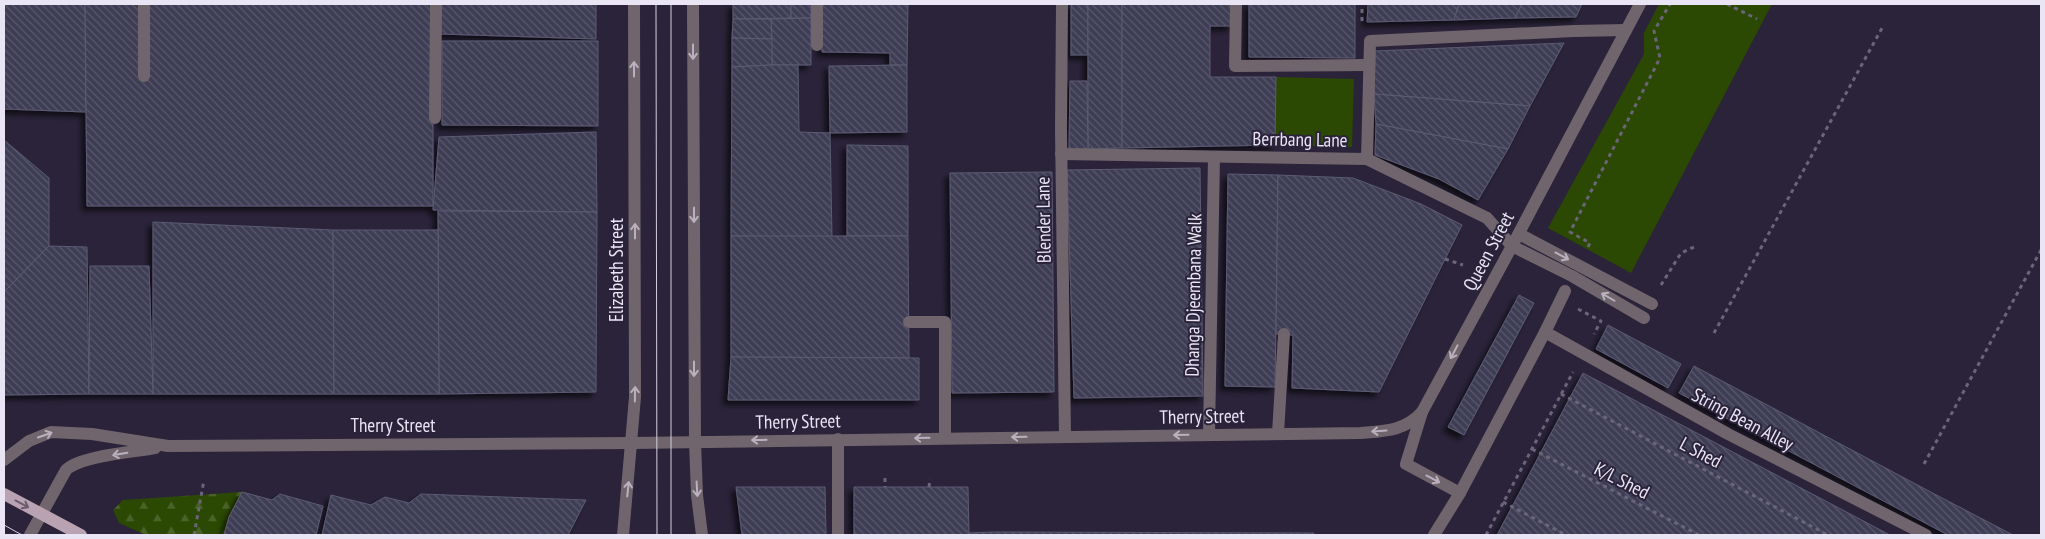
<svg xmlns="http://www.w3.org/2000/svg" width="2045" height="539" viewBox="0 0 2045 539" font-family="'PT Sans Narrow',sans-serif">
	<defs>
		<pattern id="forest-firs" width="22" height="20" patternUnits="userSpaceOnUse" patternTransform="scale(1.25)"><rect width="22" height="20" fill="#2b4902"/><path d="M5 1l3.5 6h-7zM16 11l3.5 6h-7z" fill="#4a6328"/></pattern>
		<pattern id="building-back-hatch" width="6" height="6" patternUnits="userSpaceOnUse" patternTransform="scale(1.25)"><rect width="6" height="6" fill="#3e3d54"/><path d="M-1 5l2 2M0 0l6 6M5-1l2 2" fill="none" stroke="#5a596d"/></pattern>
		<filter id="shadow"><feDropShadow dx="-4.5" dy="4.5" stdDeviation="2.5" flood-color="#0009"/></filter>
	</defs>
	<rect width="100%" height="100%" fill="#2a2339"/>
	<g fill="#2b4902">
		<polygon points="1659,4 1772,4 1631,273 1548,228 1644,54 1644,33"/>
		<polygon points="1276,77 1354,79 1352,147 1275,145"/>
	</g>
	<polygon fill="url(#forest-firs)" points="242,492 229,517 224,535 146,535 119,523 113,510 123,500"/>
	<g fill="url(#building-back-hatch)" stroke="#5c5b74" filter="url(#shadow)">
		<polygon points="4,4 85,4 86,112 4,109"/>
		<polygon points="85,4 433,4 433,206 87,206"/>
		<polygon points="441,4 596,4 596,39 440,34"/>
		<polygon points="733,4 791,4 791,18 733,19"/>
		<rect x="791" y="4" width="20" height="14"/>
		<polygon points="822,4 908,4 907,65 890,65 890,53 822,52"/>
		<rect x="1071" y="4" width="17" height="51"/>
		<polygon points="1088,4 1122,4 1122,148 1088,149"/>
		<polygon points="1122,4 1232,4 1232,26 1210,26 1210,77 1276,77 1275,145 1122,148"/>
		<polygon points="1249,4 1355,4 1355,58 1249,57"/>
		<polygon points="1368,4 1459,4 1454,20 1367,22"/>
		<polygon points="1459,4 1522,4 1515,18 1454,20"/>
		<polygon points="1522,4 1582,4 1576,17 1515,18"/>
		<polygon points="811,18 811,65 772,65 771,19"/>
		<polygon points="733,19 771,19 772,39 732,38"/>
		<polygon points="732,38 772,39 772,65 732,67"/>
		<polygon points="442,41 598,41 598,126 442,125"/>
		<polygon points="1564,43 1530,106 1374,94 1375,51"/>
		<polygon points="772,65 798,65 799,132 830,133 832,237 731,236 732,67"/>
		<polygon points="907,65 907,132 830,133 829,66"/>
		<polygon points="1070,81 1087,81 1088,149 1069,149"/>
		<polygon points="1374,94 1530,106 1508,149 1376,124"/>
		<polygon points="1376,124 1508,149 1478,200 1439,179 1375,155"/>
		<polygon points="596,132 597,212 433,210 439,137"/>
		<polygon points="4,140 49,178 49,246 4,292"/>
		<polygon points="847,145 908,146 908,236 847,236"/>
		<polygon points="1200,168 1203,396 1074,398 1067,170"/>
		<polygon points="1052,172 1054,392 952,393 950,173"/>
		<polygon points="1228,174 1278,175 1275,387 1225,386"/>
		<polygon points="1278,175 1353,178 1421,204 1462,225 1379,392 1292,388 1293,335 1276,334"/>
		<polygon points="438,211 597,212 596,392 439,394"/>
		<polygon points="153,222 333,230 334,394 153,394"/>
		<polygon points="333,230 438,230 439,394 334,394"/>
		<polygon points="731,236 908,236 909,358 731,357"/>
		<polygon points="49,246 87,247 89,394 4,395 4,292"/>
		<polygon points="90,266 149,266 153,394 89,394"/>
		<polygon points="1519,295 1534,303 1464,435 1448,427"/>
		<polygon points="1608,325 1681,364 1668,388 1596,349"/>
		<polygon points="731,357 919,358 919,400 728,400"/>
		<polygon points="1694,366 1925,489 2013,535 1948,535 1679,393"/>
		<polygon points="1583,373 1890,535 1497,535"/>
		<polygon points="736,487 825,487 826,535 742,535"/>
		<polygon points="854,487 968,487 969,535 854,535"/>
		<polygon points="242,492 272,500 280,494 323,506 316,535 224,535 229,517"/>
		<polygon points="421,494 586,500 568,535 322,535 331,495 371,505 385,497 409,503"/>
		<polygon points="969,533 993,532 1314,533 1313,535 969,535"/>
	</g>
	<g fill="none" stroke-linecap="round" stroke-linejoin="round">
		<g stroke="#6b6579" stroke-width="3" stroke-dasharray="4 4" stroke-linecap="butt">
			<polyline points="1727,4 1757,19"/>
			<polyline points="1362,21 1362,4"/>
			<polyline points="1588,247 1590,243 1570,232 1660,58 1654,31 1670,4"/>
			<polyline points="1445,259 1463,265"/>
			<polyline points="1661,285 1681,253 1694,247"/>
			<polyline points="1578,309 1601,321 1594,334"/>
			<polyline points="1714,333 1882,28"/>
			<polyline points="1561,394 1828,535"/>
			<polyline points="1532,449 1699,535"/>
			<polyline points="1924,464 2041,250"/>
			<polyline points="885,478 885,487"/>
			<polyline points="929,487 930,479"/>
			<polyline points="1503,502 1566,535"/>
			<polyline points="194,535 204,480"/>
			<polyline points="1486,535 1573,372"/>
		</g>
		<g stroke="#70656c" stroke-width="12">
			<polyline points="693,4 695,442 697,495 702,535"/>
			<polyline points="1062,4 1061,129 1065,436"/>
			<polyline points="1236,4 1235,66 1368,65"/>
			<polyline points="817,45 817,4"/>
			<polyline points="144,76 144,4"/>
			<polyline points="435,118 436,4"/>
			<polyline points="1061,154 1367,159 1487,218 1512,246 1572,276 1644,318"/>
			<polyline points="1367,159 1370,41 1574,31 1626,30"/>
			<polyline points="1519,234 1652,304"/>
			<polyline points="909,322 945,322 945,438"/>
			<polyline points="1545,332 1728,434 1926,535"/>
			<polyline points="1278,433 1284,334"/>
			<polyline points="1209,434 1214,157"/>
			<path d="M 4,460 L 29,441 L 51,432 L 92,434 L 168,446 L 632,443 L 1361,433 C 1384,431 1405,431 1422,412"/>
			<polyline points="1460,493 1406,464 1422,412 1512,246 1640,4"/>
			<path d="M 30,535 L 66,470 C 80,456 133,452 155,448"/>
			<polyline points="623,535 635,397 634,4"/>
			<polyline points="838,535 838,439"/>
			<polyline points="1434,535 1460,493 1545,332 1565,291"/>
		</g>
		<polyline stroke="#b9a2b1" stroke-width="12" points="4,494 81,535"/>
		<g stroke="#d5d1e0" stroke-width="1">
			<polyline points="656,4 657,535"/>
			<polyline points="671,4 671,535"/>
			<polyline points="4,525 22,535"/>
		</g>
	</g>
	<defs><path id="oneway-shaft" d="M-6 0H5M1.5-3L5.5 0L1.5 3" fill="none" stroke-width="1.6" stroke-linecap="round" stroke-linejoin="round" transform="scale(1.25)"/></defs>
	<g stroke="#b9b2be">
		<use href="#oneway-shaft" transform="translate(693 52) rotate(90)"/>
		<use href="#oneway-shaft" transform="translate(634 69) rotate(-90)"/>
		<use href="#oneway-shaft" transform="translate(694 215) rotate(90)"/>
		<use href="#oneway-shaft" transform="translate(635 231) rotate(-90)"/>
		<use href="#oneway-shaft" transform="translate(1562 256) rotate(28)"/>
		<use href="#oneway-shaft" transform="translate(1608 297) rotate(-150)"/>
		<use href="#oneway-shaft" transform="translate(1454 352) rotate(118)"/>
		<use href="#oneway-shaft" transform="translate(694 369) rotate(90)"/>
		<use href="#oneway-shaft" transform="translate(635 394) rotate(-89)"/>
		<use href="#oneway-shaft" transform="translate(1379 431) rotate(176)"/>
		<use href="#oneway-shaft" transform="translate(45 435) rotate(-19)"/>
		<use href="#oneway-shaft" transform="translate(1181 435) rotate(179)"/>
		<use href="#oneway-shaft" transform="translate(1019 437) rotate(179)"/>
		<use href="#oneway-shaft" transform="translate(922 438) rotate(179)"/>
		<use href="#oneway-shaft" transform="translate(759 440) rotate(179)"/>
		<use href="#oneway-shaft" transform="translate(120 454) rotate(170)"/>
		<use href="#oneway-shaft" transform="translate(1433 479) rotate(28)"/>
		<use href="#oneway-shaft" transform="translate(628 489) rotate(-84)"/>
		<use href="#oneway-shaft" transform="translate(697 489) rotate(87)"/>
	</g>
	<use stroke="#6a5c6f" href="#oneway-shaft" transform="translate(22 504) rotate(28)"/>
	<g text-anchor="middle" stroke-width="4" stroke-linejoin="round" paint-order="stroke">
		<g font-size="19" fill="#e9e5f4" stroke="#2a2339">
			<text transform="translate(1300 139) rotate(1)" y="7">Berrbang Lane</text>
			<text transform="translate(1043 220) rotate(-91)" y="7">Blender Lane</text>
			<text transform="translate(1488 251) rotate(-62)" y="7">Queen Street</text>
			<text transform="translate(616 270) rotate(-90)" y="7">Elizabeth Street</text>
			<text transform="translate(1193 295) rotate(-89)" y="7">Dhanga Djeembana Walk</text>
			<text transform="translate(1202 416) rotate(-1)" y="7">Therry Street</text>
			<text transform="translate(1743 419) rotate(28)" y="7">String Bean Alley</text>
			<text transform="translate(798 421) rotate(-1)" y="7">Therry Street</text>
			<text x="393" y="432">Therry Street</text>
			<text transform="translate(1701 452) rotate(28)" y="7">L Shed</text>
			<text transform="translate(1622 480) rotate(27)" y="7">K/L Shed</text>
		</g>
	</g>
	<rect width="2045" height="539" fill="none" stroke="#e9e5f4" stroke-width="10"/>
</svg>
